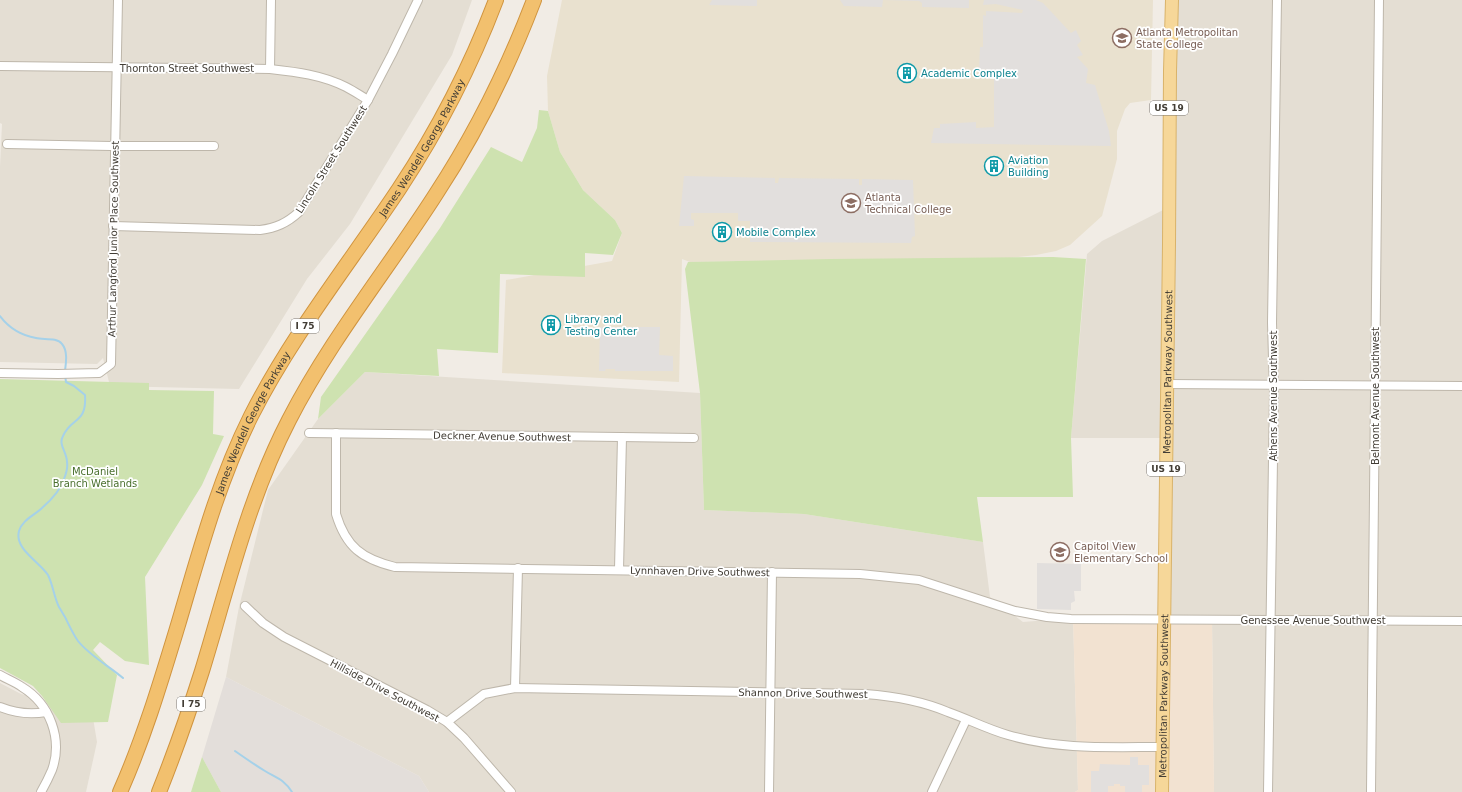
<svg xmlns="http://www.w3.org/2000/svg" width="1462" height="792" viewBox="0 0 1462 792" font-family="'DejaVu Sans',sans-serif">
	<rect width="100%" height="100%" fill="#f1ece5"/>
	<g fill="#e4ded3">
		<polygon points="0,0 472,0 452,55 350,224 307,279 239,389 110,386 103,358 97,364 0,362 0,167 2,124 0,123"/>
		<polygon points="1171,0 1462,0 1462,792 1214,792 1212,618 1166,618 1167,438 1071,438 1087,254 1102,241 1169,207"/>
		<polygon points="365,372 700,393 704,510 804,514 983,542 990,597 1023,622 1073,618 1078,790 1075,792 429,792 419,776 226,677 239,607 268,490 318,419"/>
		<polygon points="0,683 21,694 92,712 97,742 86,792 0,792"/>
	</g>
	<polygon fill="#f2e2d1" points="1073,618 1212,618 1214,792 1075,792 1078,790"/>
	<polygon fill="#e3deda" points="226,677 419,776 429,792 221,792 202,757"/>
	<polygon fill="#e9e1cf" points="562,0 1153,0 1151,100 1130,103 1125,109 1117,131 1117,159 1102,216 1070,245 1056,251 1036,255 1009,258 690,262 682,259 679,382 502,373 506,280 612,261 622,233 615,220 583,190 560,152 548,111 547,76"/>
	<g fill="#cee2b0">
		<polygon points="539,110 548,111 560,152 583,190 615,220 622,233 613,255 585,253 585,277 500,274 498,353 437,349 439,376 365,372 318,419 321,397 440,228 491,147 522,162 537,128"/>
		<polygon points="1053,257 1086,259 1071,438 1073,497 977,497 983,542 804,514 704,510 700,393 685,269 688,262 830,259"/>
		<polygon points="0,379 149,383 149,390 214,391 213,434 224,436 202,485 145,577 149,665 125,661 100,642 93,650 117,675 108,722 61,723 42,696 33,686 0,668"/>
		<polygon points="202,757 221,792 191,792"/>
	</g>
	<g fill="#e2dfdd">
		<polygon points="712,0 757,0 757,6 709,5"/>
		<polygon points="840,0 969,0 969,8 922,7 922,3 919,1 883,0 882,7 844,6"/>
		<polygon points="984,0 1036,0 1043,3 1071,33 1076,30 1081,41 1077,45 1083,55 1077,57 1088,69 1086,83 1095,85 1109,131 1111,146 931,143 934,128 940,128 940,124 976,122 976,128 994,127 994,70 979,69 980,47 983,47 983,15 986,16 986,11 1022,13 1023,10 996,4 983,5"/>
		<polygon points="684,176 775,178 775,183 778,183 779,178 859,179 859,185 862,185 862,179 913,180 915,236 912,237 911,243 750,242 750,221 738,221 738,213 691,213 691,219 694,220 694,226 679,226"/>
		<polygon points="600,327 660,327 659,355 673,356 673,371 615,371 615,369 606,369 605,371 599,371"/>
		<polygon points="1037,563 1081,564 1081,591 1074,591 1075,601 1071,603 1071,610 1037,609"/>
		<polygon points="1130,757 1138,757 1138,765 1149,765 1149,785 1142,785 1142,792 1125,792 1125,786 1120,786 1120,784 1114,784 1114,786 1108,786 1108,792 1091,792 1091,771 1099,771 1100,764 1130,765"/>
	</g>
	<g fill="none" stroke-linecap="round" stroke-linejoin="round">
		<g stroke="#a5d1e9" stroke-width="2">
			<path d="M 0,316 C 9,328 20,335 36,338 C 43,340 57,337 62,344 C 68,351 66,363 65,371"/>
			<path d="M 65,375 L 66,382 L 74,386 L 85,395 C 87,424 71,417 63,436 C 58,445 67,452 67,462 C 68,468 66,474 64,479 C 61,489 50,501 42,508 C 35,515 22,520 19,531 C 14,549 40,562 48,575 C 53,585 54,597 59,607 C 61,610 63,614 65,617 C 69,625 73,634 78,641 C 90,656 109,666 123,678"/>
			<path d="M 235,751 C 245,758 255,765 265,771 C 276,778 284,779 292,792"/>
		</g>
		<defs>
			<g id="street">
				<path d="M 0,66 L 270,69 C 297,72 322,75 346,87 C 354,91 361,96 368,100"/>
				<polyline points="270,69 271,0"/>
				<polyline points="7,144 111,146 214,146"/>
				<path d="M 113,226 L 260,230 C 276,228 287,223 299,212 L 368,100 L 392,54 L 418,0"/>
				<polyline points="0,373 58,374 99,373 111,364 118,0"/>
				<polyline points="1167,384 1462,386"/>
				<polyline points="309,433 694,438"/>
				<path d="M 336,433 L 336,514 C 346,547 362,559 395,567 L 860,574 L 919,580 L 1015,611 L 1047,617 L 1071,619 L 1462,621"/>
				<polyline points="619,570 622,437"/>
				<polyline points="245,606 263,623 284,637 427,710 447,722 464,738 511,792"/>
				<path d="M 0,675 C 7,679 15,682 22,687 C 50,704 63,739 52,770 C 49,777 45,785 41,792"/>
				<polyline points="515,688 518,568"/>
				<path d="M 0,707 C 15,713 30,715 46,712"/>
				<path d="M 447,722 L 484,694 L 515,688 L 865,694 C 893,696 922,701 948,712 C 968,719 987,729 1008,735 C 1058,750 1110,747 1162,747"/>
				<polyline points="769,792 772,572"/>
				<polyline points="932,792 966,720"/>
				<polyline points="1268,792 1274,393 1272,323 1277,0"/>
				<polyline points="1371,792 1379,0"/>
			</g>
			<g id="primary">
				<path id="s1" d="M 1162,792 L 1169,244 L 1170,71 L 1172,0"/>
			</g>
			<g id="highway">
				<path id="s2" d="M 120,792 C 144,738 161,681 178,625 C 199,554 218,482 251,416 C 292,335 349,264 399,189 C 438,130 471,66 496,0"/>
				<path d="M 159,792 C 175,752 189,712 202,671 C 228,586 248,499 289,420 C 330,340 388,269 436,194 C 476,133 508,68 534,0"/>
			</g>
		</defs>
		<use href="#street" stroke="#beb7ab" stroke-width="10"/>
		<use href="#primary" stroke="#d9b36a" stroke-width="14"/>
		<use href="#highway" stroke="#d0943f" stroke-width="16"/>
		<use href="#street" stroke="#fff" stroke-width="8"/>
		<use href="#primary" stroke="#f6d799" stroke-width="12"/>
		<use href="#highway" stroke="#f2c06e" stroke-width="14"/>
	</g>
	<defs>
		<symbol id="university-ring" viewBox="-11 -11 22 22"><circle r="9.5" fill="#fff" stroke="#8d6e63" stroke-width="1.5"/><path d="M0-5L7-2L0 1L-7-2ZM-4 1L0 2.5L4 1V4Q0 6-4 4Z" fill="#8d6e63"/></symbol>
		<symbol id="building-ring" viewBox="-11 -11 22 22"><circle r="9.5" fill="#fff" stroke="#0f9aa8" stroke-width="1.5"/><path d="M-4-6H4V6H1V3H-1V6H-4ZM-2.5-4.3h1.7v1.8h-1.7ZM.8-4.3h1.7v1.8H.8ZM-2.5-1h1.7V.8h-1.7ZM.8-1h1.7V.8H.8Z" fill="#0f9aa8"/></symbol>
		<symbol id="school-ring" viewBox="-11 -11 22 22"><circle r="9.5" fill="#fff" stroke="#8d6e63" stroke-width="1.5"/><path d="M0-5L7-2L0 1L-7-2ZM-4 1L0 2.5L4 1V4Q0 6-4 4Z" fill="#8d6e63"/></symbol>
	</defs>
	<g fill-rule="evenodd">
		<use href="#university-ring" x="1111" y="27" width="22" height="22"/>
		<use href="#building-ring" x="896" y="62" width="22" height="22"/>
		<use href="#building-ring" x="983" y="155" width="22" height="22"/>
		<use href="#university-ring" x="840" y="192" width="22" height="22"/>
		<use href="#building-ring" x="711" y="221" width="22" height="22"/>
		<use href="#building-ring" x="540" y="314" width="22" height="22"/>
		<use href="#school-ring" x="1049" y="541" width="22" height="22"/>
	</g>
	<g text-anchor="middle" stroke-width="3.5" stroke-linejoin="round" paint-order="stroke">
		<g fill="#fff" stroke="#7b7772" stroke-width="1">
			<rect x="1150" y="101" width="38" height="14" rx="3"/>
			<rect x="291" y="319" width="28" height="14" rx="3"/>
			<rect x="1147" y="462" width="38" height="14" rx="3"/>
			<rect x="177" y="697" width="28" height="14" rx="3"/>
		</g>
		<g font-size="9" font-weight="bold" fill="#423d35">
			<text x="1169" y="111">US 19</text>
			<text x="305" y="329">I 75</text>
			<text x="1166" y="472">US 19</text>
			<text x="191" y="707">I 75</text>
		</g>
		<g font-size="10" fill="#785e54" stroke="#fff" text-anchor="start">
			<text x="1136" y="36">Atlanta Metropolitan<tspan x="1136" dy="12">State College</tspan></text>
			<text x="865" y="201">Atlanta<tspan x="865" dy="12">Technical College</tspan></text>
			<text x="1074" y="550">Capitol View<tspan x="1074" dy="12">Elementary School</tspan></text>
		</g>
		<g font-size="10" fill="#423d35" stroke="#fff">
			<text x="187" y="72">Thornton Street Southwest</text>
			<text dy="4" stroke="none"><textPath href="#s2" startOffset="717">James Wendell George Parkway</textPath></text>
			<text transform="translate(331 159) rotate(-58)" y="4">Lincoln Street Southwest</text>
			<text transform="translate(113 239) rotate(-89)" y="4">Arthur Langford Junior Place Southwest</text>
			<text dy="4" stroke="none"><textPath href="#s1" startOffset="420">Metropolitan Parkway Southwest</textPath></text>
			<text transform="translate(1273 396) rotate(-90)" y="4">Athens Avenue Southwest</text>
			<text transform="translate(1375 396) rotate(-90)" y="4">Belmont Avenue Southwest</text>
			<text dy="4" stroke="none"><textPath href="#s2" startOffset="393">James Wendell George Parkway</textPath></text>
			<text transform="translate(502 436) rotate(1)" y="4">Deckner Avenue Southwest</text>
			<text transform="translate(700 571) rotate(1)" y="4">Lynnhaven Drive Southwest</text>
			<text x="1313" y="624">Genessee Avenue Southwest</text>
			<text transform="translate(385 690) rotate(28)" y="4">Hillside Drive Southwest</text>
			<text transform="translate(803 693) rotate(1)" y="4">Shannon Drive Southwest</text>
			<text dy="4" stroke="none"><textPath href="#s1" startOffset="96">Metropolitan Parkway Southwest</textPath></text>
		</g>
		<g font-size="10" fill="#0d838f" stroke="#fff" text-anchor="start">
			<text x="921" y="77">Academic Complex</text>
			<text x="1008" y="164">Aviation<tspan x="1008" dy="12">Building</tspan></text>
			<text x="736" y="236">Mobile Complex</text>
			<text x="565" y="323">Library and<tspan x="565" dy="12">Testing Center</tspan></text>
		</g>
		<g font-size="10" fill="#496f2d" stroke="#fff">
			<text x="95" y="475">McDaniel<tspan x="95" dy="12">Branch Wetlands</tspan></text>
		</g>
	</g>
</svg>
